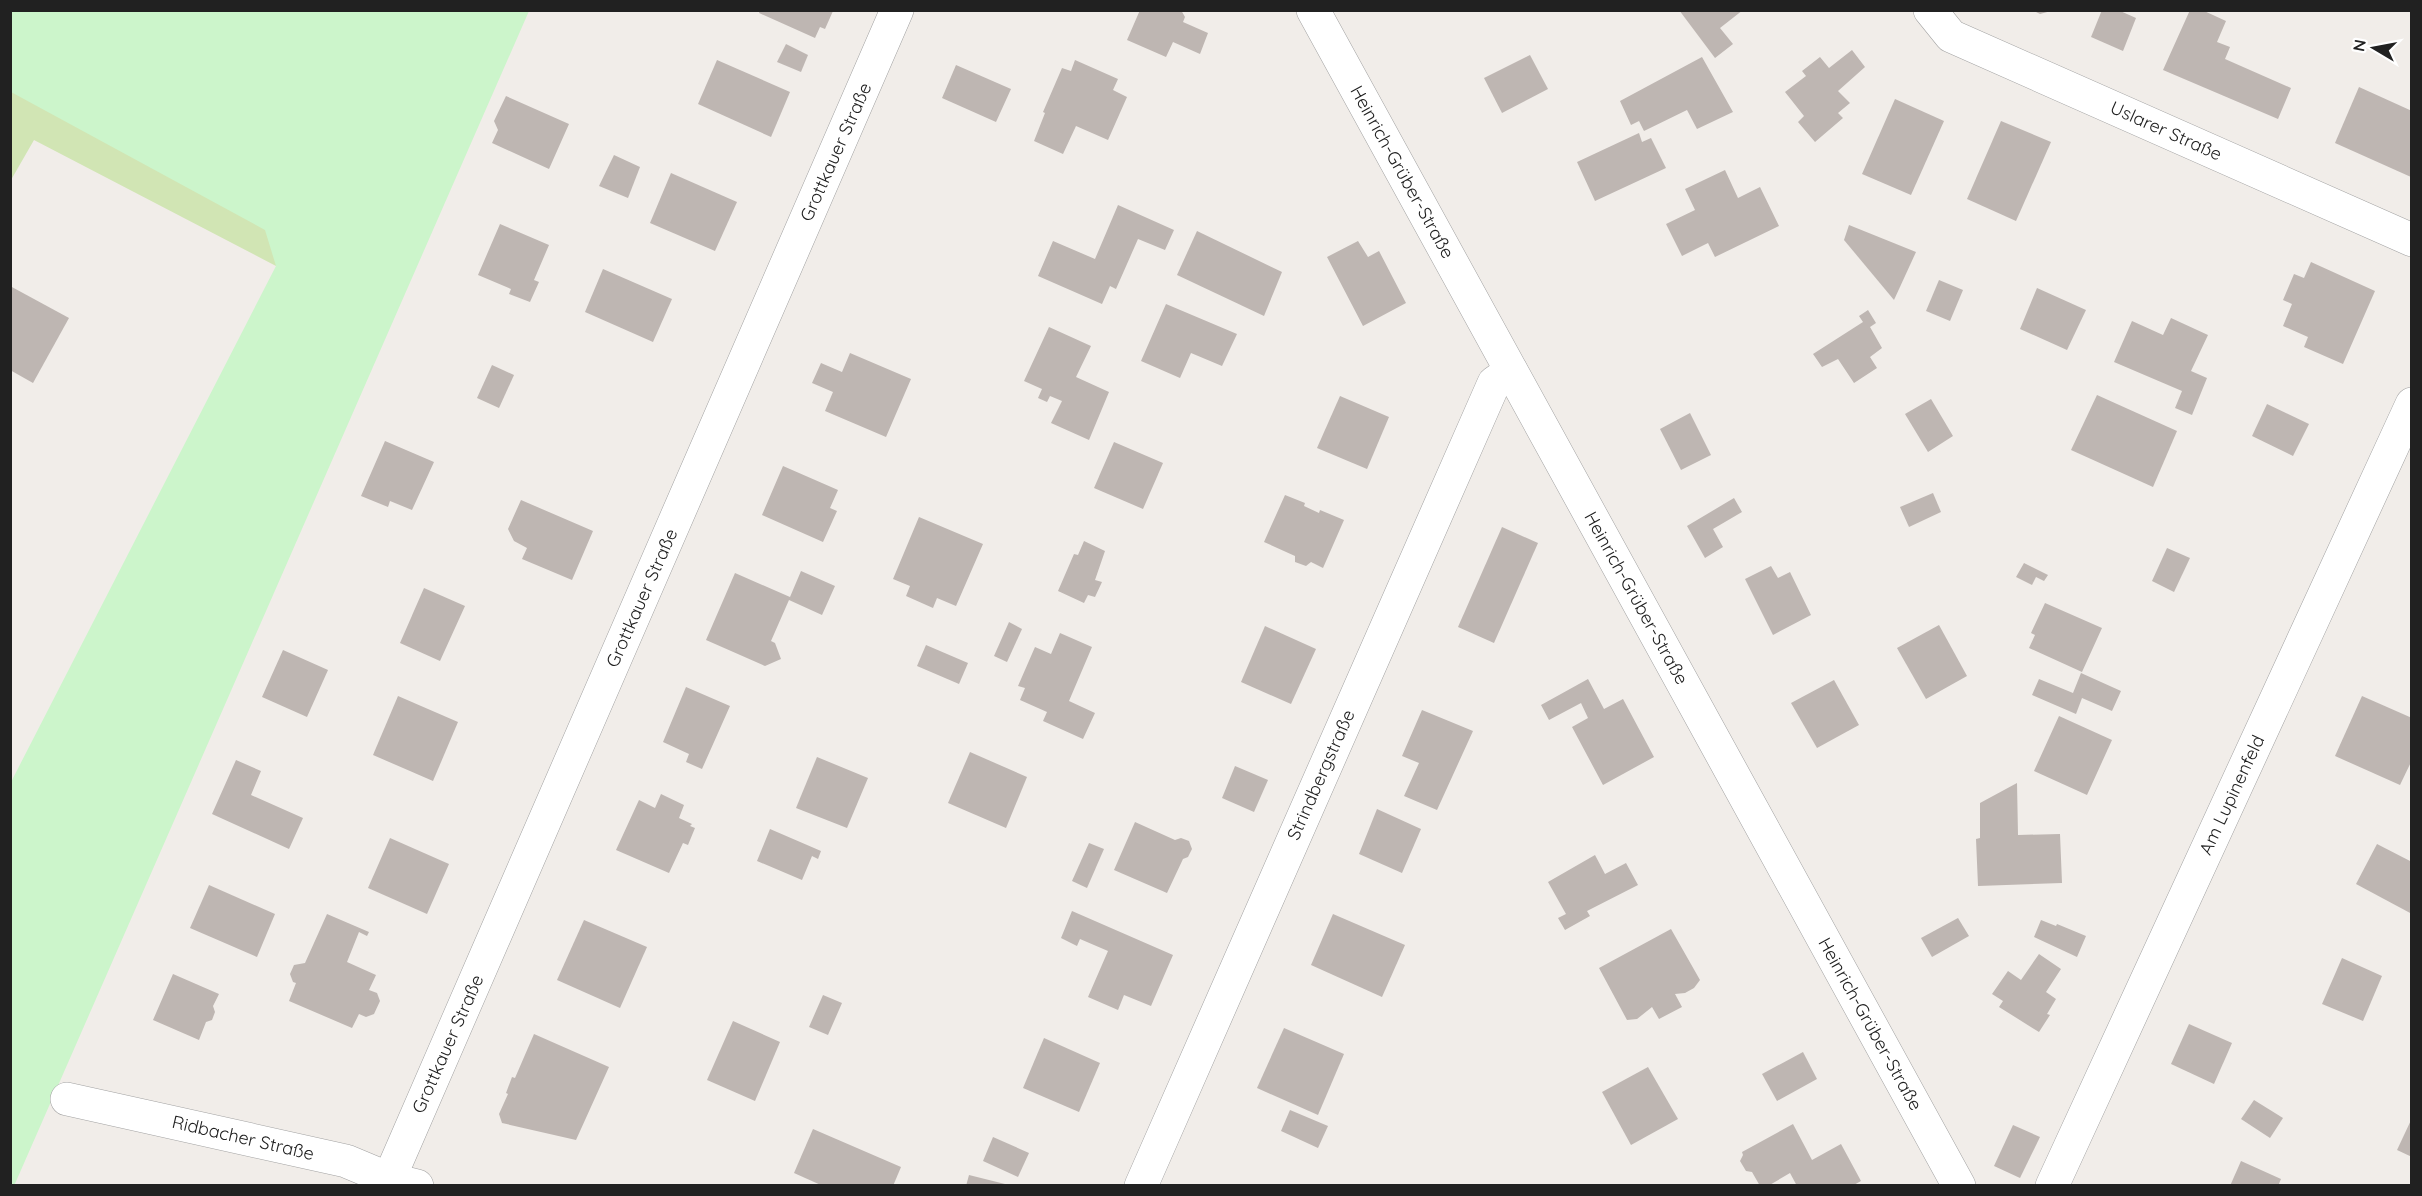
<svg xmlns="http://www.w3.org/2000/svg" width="2422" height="1196" viewBox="0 0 2422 1196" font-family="Quicksand,sans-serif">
	<rect width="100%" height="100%" fill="#f1ede9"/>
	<polygon fill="#d1e5b4" points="331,11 276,266 34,140 11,180 10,58"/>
	<polygon fill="#ccf5cb" points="11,11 529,11 14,1186 10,1185 10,784 276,266 265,230 11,92"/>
	<g fill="#beb6b2">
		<polygon points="760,10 831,10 833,11 825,29 820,27 815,38 759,13"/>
		<polygon points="1140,10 1181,10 1185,17 1183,22 1208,33 1200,54 1173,42 1166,57 1127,40"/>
		<polygon points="1679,10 1743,10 1720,28 1733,44 1715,58"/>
		<polygon points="2032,10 2050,10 2051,11 2040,14"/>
		<polygon points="2102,10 2118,10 2136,18 2123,51 2091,37"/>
		<polygon points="2190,10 2202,10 2226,21 2217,42 2230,47 2225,59 2291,88 2278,119 2163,70"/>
		<polygon points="786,44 808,55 801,72 777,62"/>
		<polygon points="1852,50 1865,67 1838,91 1850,103 1838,113 1843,118 1815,142 1798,122 1804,116 1785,92 1806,76 1802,71 1820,57 1829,68"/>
		<polygon points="1530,55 1548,89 1502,113 1484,78"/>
		<polygon points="1702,57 1733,112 1697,129 1687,110 1644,131 1639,121 1631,125 1620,101"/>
		<polygon points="717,60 790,92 771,137 698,104"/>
		<polygon points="1075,60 1118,79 1113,90 1127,97 1108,140 1076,126 1063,154 1034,141 1045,113 1043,112 1062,68 1071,71"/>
		<polygon points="956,65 1011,89 996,122 942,98"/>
		<polygon points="2359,87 2412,111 2411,177 2335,143"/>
		<polygon points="506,96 569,124 549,169 492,143 498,130 494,121"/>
		<polygon points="1895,99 1944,121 1911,195 1862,174"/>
		<polygon points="2001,121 2051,142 2016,221 1967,199"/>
		<polygon points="1639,133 1642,142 1651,138 1666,168 1595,201 1577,162"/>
		<polygon points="614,155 640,167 628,198 599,186"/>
		<polygon points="1725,170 1738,198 1760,187 1779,226 1715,257 1708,243 1682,256 1666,224 1695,210 1685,189"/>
		<polygon points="671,173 737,202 715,251 650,223"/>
		<polygon points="1118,205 1174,230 1165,250 1138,239 1116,289 1110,286 1102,304 1038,276 1053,241 1095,259"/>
		<polygon points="500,224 549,245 534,280 539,282 530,302 509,294 511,289 478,275"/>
		<polygon points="1849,225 1916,252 1894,300 1844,240"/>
		<polygon points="1197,231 1282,272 1264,316 1177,275"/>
		<polygon points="1358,241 1368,257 1379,251 1406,303 1363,326 1327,257"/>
		<polygon points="2311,262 2375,291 2343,364 2304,347 2308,337 2283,326 2292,304 2283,300 2294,274 2304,278"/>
		<polygon points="603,269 672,299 653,342 585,312"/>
		<polygon points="1939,280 1963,290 1950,321 1926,311"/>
		<polygon points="10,286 69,318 33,383 10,370"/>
		<polygon points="2037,288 2086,310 2067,350 2020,329"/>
		<polygon points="1166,304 1237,334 1222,366 1191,353 1180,378 1141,361"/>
		<polygon points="1868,310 1876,323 1870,327 1882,348 1870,357 1877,368 1854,383 1838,359 1822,367 1813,354 1863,322 1859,316"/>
		<polygon points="2171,318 2208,335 2191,371 2207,378 2192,415 2175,408 2182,391 2114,362 2132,321 2163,335"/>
		<polygon points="1049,327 1091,346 1076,377 1109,392 1089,440 1051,423 1062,401 1050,396 1047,402 1038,398 1042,389 1024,381"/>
		<polygon points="850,353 911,379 886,437 825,411 833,392 812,383 821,363 842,372"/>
		<polygon points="492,365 514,375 499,408 477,398"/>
		<polygon points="2097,395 2177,431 2153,487 2071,450"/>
		<polygon points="1340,396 1389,417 1367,469 1317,448"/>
		<polygon points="1931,399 1953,436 1928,452 1905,414"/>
		<polygon points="2267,404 2309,424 2293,456 2252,436"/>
		<polygon points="1690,413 1711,455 1681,470 1660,429"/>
		<polygon points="385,441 434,462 412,510 390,501 388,507 361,496"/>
		<polygon points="1114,442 1163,463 1143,509 1094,488"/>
		<polygon points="783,466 838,490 830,508 837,511 823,542 762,515"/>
		<polygon points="1933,493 1941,512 1909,527 1900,507"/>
		<polygon points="1285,495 1305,503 1304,506 1319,513 1320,510 1344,520 1323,568 1311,562 1306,566 1295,562 1295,556 1264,542"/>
		<polygon points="1734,498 1742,512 1713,529 1723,547 1705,558 1687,526"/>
		<polygon points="521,500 593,531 572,580 522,559 527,548 514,541 508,529"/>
		<polygon points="919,517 983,544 956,606 937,598 933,608 906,596 910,586 893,579"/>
		<polygon points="1502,527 1538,543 1494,643 1458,627"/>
		<polygon points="1084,541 1105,551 1095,580 1102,582 1095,597 1088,595 1084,603 1058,591 1074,554 1078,555"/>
		<polygon points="2167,548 2190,558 2174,592 2152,581"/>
		<polygon points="2024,563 2048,575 2044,581 2036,577 2032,585 2016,577"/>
		<polygon points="1771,566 1778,578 1790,572 1811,615 1773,635 1745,579"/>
		<polygon points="801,571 835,586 822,615 789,600 771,641 775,643 781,659 765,666 706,640 735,573 790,597"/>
		<polygon points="424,588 465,606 440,661 400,643"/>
		<polygon points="2045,603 2102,628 2082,672 2029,648 2035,635 2031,633"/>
		<polygon points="1009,622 1022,629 1007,662 994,656"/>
		<polygon points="1939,625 1967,676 1926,699 1897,648"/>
		<polygon points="1265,626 1316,649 1291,704 1241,682"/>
		<polygon points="1060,633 1092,647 1069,701 1095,713 1083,739 1043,721 1047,712 1020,700 1025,688 1018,686 1035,647 1051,654"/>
		<polygon points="926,645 968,663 959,684 917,666"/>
		<polygon points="283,650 328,670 307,717 262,697"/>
		<polygon points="2081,673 2121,691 2112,711 2082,698 2076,714 2032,695 2039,679 2073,693"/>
		<polygon points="1588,679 1604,709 1623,699 1654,757 1603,785 1572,727 1588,718 1581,703 1549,720 1541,705"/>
		<polygon points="1834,680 1859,725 1817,748 1791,703"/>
		<polygon points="686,687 730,706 702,769 686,762 689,754 663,742"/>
		<polygon points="398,696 458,722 433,781 373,755"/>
		<polygon points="2362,696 2412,718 2412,760 2400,785 2335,756"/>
		<polygon points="1422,710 1473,731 1437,810 1404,796 1419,763 1402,756"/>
		<polygon points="2059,716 2112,740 2087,795 2034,771"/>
		<polygon points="970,752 1027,777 1006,828 948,803"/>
		<polygon points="817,757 868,778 847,828 796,808"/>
		<polygon points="236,760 261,771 251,795 303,818 289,849 212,814"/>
		<polygon points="1235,766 1268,780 1254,812 1222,798"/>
		<polygon points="2017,783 2018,835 2060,834 2062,883 1978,886 1976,839 1980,838 1980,803"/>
		<polygon points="661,794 684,805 679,818 692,824 690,826 695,828 688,845 683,843 669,873 616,850 639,800 655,808"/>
		<polygon points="1377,809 1421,829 1402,873 1359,854"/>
		<polygon points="1135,822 1175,840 1181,838 1189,841 1192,849 1188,857 1183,859 1167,893 1114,870"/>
		<polygon points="770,829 821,851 818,859 812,856 802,880 757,861"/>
		<polygon points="390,838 449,864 427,914 368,888"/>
		<polygon points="1089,843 1104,849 1087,888 1072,881"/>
		<polygon points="2377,844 2412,862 2412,914 2356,884"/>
		<polygon points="1595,855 1605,874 1626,863 1638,885 1587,911 1590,916 1565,930 1558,918 1566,914 1548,882"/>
		<polygon points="209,885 275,914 257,957 190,928"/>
		<polygon points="1072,911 1173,955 1151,1006 1124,995 1118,1010 1088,997 1108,951 1080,939 1077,946 1061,938"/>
		<polygon points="327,914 369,932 367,936 359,932 347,962 376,975 369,990 377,993 380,1001 374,1014 366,1017 359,1014 352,1028 289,1001 296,983 293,982 290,974 294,965 305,963"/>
		<polygon points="1333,914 1405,945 1382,997 1311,965"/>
		<polygon points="1958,918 1969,936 1932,957 1921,938"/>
		<polygon points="584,920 647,947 620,1008 557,980"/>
		<polygon points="2041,920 2056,926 2057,924 2086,936 2077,957 2034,937"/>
		<polygon points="1671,929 1700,980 1694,988 1685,993 1675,994 1682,1007 1659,1019 1652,1007 1637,1019 1627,1020 1599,968"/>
		<polygon points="2039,954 2061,969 2046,992 2056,999 2047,1014 2050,1015 2039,1032 1999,1007 2003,1001 1992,994 2008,971 2021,980"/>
		<polygon points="2342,958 2382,976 2363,1021 2322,1004"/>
		<polygon points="173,974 219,994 213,1006 215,1012 212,1020 206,1022 199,1040 153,1020"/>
		<polygon points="823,995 842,1003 828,1035 809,1027"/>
		<polygon points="733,1021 780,1042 755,1101 707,1080"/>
		<polygon points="2189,1024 2232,1043 2214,1084 2171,1064"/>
		<polygon points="1284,1028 1344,1054 1318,1115 1257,1088"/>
		<polygon points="534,1034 609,1067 576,1140 502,1123 499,1114 508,1094 506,1093 512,1077 515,1078"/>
		<polygon points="1044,1038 1100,1063 1079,1112 1023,1088"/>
		<polygon points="1803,1052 1817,1079 1777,1101 1762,1074"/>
		<polygon points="1648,1067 1678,1119 1631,1145 1602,1092"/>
		<polygon points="2254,1100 2283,1118 2270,1138 2241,1119"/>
		<polygon points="1290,1110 1328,1126 1318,1148 1281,1131"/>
		<polygon points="2412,1118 2412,1157 2397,1150"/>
		<polygon points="1793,1124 1812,1160 1841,1144 1861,1181 1852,1186 1797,1186 1790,1173 1768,1186 1760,1186 1752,1172 1746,1171 1740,1161 1743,1155 1742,1152"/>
		<polygon points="2013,1125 2040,1137 2020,1178 1994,1166"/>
		<polygon points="813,1129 901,1167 893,1186 823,1186 794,1173"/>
		<polygon points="993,1137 1029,1153 1018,1177 983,1161"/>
		<polygon points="2241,1161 2281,1179 2278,1186 2230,1186"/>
		<polygon points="969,1175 1009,1185 1009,1186 966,1186"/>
	</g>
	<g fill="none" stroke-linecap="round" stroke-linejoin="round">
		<defs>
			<g id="minor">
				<polyline points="1313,10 1959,1186"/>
				<polyline points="1930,10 1951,36 2412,240"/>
				<polyline points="67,1099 346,1161 389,1179 417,1186"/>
				<polyline points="386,1186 897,10"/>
				<polyline points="1141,1186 1494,383 1511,371"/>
				<polyline points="2052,1186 2412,404"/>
			</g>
		</defs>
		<use href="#minor" stroke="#a2a2a2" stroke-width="34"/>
		<use href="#minor" stroke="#fff" stroke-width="33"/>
	</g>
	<g text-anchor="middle" stroke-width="6" stroke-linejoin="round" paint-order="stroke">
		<g font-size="18" fill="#212121" stroke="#fff">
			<text transform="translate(2166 131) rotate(24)" y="6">Uslarer Straße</text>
			<text transform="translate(836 152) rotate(-66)" y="6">Grottkauer Straße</text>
			<text transform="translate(1402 172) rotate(61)" y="6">Heinrich-Grüber-Straße</text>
			<text transform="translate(642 598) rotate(-66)" y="6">Grottkauer Straße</text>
			<text transform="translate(1636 598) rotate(61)" y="6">Heinrich-Grüber-Straße</text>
			<text transform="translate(1321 775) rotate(-66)" y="6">Strindbergstraße</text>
			<text transform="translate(2232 795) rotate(-65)" y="6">Am Lupinenfeld</text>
			<text transform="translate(1870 1024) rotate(61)" y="6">Heinrich-Grüber-Straße</text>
			<text transform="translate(448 1044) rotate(-66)" y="6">Grottkauer Straße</text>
			<text transform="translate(243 1138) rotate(13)" y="6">Ridbacher Straße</text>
		</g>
	</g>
	<rect width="2422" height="1196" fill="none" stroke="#212121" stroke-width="24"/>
	<g transform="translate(2374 48) rotate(280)" stroke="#ffffff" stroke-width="4.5" paint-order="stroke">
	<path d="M0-4.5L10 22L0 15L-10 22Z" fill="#212121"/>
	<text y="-9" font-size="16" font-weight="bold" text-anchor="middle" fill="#212121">N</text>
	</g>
</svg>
